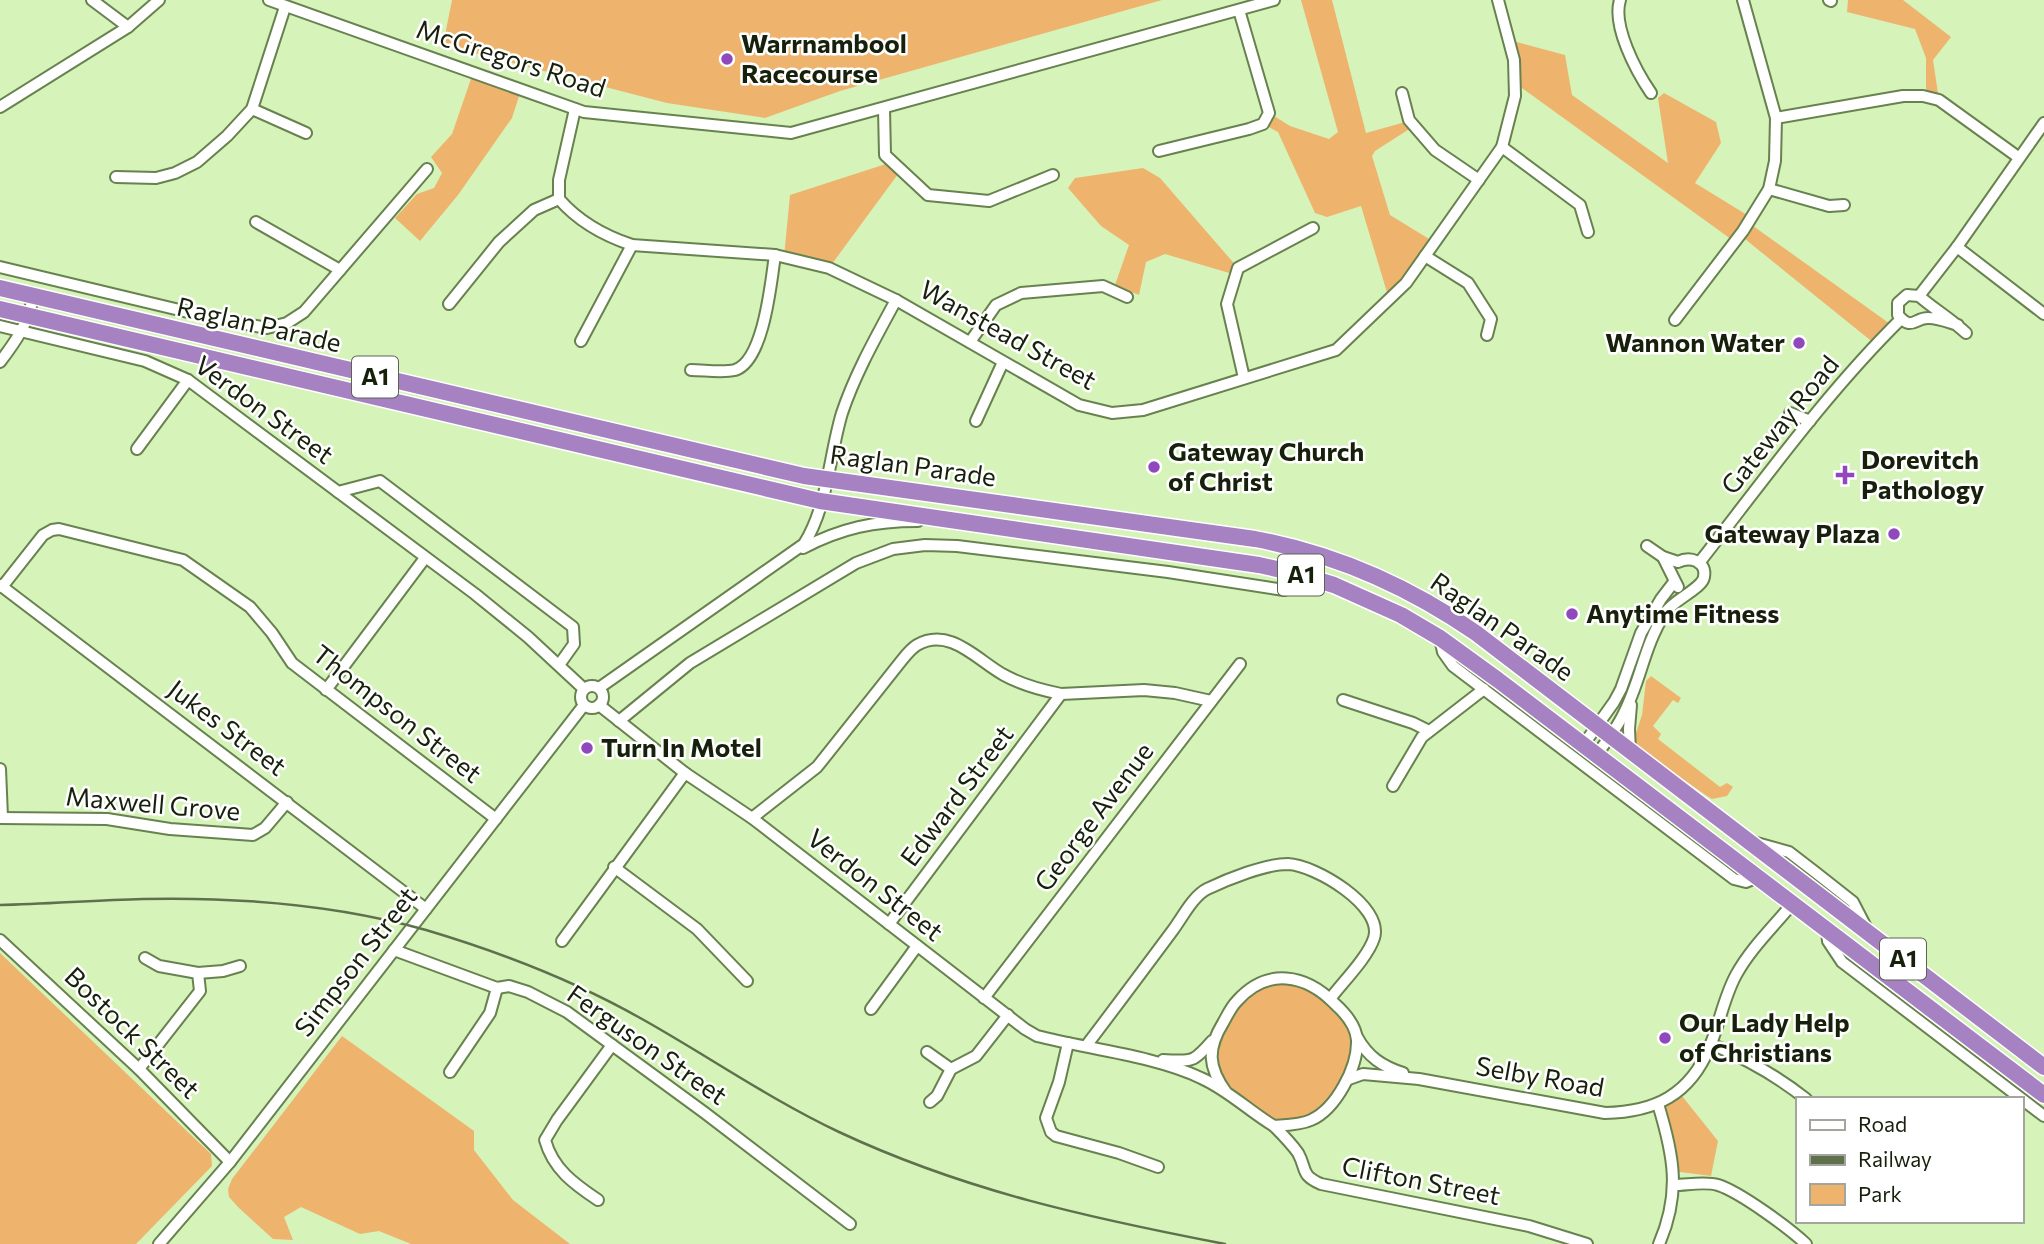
<svg xmlns="http://www.w3.org/2000/svg" width="2044" height="1244" viewBox="0 0 2044 1244" font-family="Commissioner,sans-serif">
	<rect width="100%" height="100%" fill="#d6f3ba"/>
	<g fill="#eeb46e">
		<polygon points="452,0 1162,0 840,91 765,118 667,103 443,45"/>
		<polygon points="1301,0 1332,0 1366,133 1409,121 1414,126 1375,151 1372,156 1390,215 1434,242 1389,299 1361,206 1327,217 1315,213 1278,132 1263,124 1269,113 1290,126 1329,139 1338,132"/>
		<polygon points="1848,0 1903,0 1951,37 1933,60 1939,100 1926,97 1926,58 1915,29 1847,12"/>
		<polygon points="1509,40 1565,55 1572,95 1668,163 1658,98 1664,93 1716,122 1721,143 1695,183 1752,218 1749,223 1893,326 1875,344 1740,235 1735,242 1515,83"/>
		<polygon points="473,73 521,90 512,118 458,195 420,241 395,218 417,194 434,188 442,173 431,157 452,134"/>
		<polygon points="892,162 901,170 829,268 784,257 790,195"/>
		<polygon points="1143,168 1160,178 1238,268 1236,275 1165,254 1146,262 1139,295 1115,285 1129,245 1101,226 1068,188 1075,178"/>
		<polygon points="1651,676 1681,698 1678,703 1673,700 1653,726 1661,734 1658,739 1720,787 1727,783 1733,787 1727,796 1712,799 1707,796 1637,747 1634,739 1642,715 1646,681"/>
		<polygon points="0,953 211,1154 212,1166 136,1244 0,1244"/>
		<polygon points="1279,977 1306,982 1353,1028 1349,1079 1320,1114 1274,1126 1226,1092 1211,1048 1237,1001"/>
		<polygon points="342,1036 474,1131 474,1150 513,1200 570,1244 411,1244 379,1231 360,1234 301,1207 284,1217 293,1240 273,1239 239,1208 229,1197 228,1189 232,1179"/>
		<polygon points="1678,1091 1718,1141 1711,1176 1673,1171 1658,1104"/>
	</g>
	<g fill="none" stroke-linecap="round" stroke-linejoin="round">
		<defs>
			<g id="minor">
				<polyline points="92,0 128,27"/>
				<polyline points="269,0 584,112 791,133 1274,0"/>
				<path d="M 1620,0 C 1612,26 1636,71 1651,93"/>
				<polyline points="1829,0 1831,1"/>
				<polyline points="1402,93 1409,120 1435,150 1479,180"/>
				<polyline points="0,107 128,27 159,0"/>
				<polyline points="252,109 306,133"/>
				<path d="M 575,109 L 559,180 L 559,199 C 578,221 605,236 632,245 L 775,255 L 829,268 L 896,300 L 1079,405 L 1112,413 L 1143,410 L 1336,350 L 1406,283 L 1502,147 L 1515,96 L 1514,60 L 1498,0"/>
				<polyline points="884,109 885,155 928,195 989,201 1053,175"/>
				<polyline points="1776,118 1903,96 1923,96 1939,100 2018,157"/>
				<polyline points="1502,147 1580,205 1588,232"/>
				<polyline points="1159,151 1249,129 1263,124 1269,113 1239,10"/>
				<polyline points="116,177 156,178 175,173 197,162 227,136 252,109 285,7"/>
				<polyline points="1769,189 1829,206 1844,205"/>
				<polyline points="256,222 340,270"/>
				<polyline points="1957,247 2044,314"/>
				<polyline points="1425,256 1468,283 1491,319 1487,335"/>
				<polyline points="0,267 213,318 267,328 287,323 304,312 427,169"/>
				<polyline points="1919,296 1957,247 2044,123"/>
				<polyline points="449,304 499,242 534,210 559,199"/>
				<polyline points="1675,320 1743,231 1769,189 1775,161 1776,118 1743,0"/>
				<path d="M 1958,325 C 1948,322 1938,318 1929,318 C 1915,317 1912,332 1898,315 L 1898,303 L 1907,295 L 1919,296 C 1934,309 1951,319 1966,333"/>
				<polyline points="0,326 145,361 188,380 475,594 528,637 584,689"/>
				<polyline points="581,341 632,245"/>
				<polyline points="970,342 996,305 1021,293 1103,286 1127,297"/>
				<path d="M 0,362 C 16,341 28,324 33,297"/>
				<path d="M 691,370 C 704,370 722,373 735,370 C 764,361 771,282 775,255"/>
				<polyline points="1244,378 1227,304 1238,268 1313,228"/>
				<polyline points="1790,413 1810,421"/>
				<polyline points="976,421 1003,362"/>
				<polyline points="137,449 188,380"/>
				<polyline points="338,492 380,481 573,627 574,644 559,665"/>
				<path d="M 803,548 C 842,528 874,521 918,521"/>
				<polyline points="1663,557 1678,587"/>
				<path d="M 1699,563 C 1764,480 1826,393 1901,319"/>
				<polyline points="0,585 426,909"/>
				<polyline points="2,587 43,535 52,530 59,529 183,560 250,607 272,633 292,663 496,819"/>
				<polyline points="1440,638 1443,652 1453,666 1734,879 1746,882 1758,877"/>
				<circle cx="592" cy="697" r="11"/>
				<path d="M 599,688 L 804,544 C 828,506 829,456 842,413 C 855,374 876,337 896,300"/>
				<polyline points="326,690 425,558"/>
				<polyline points="1343,700 1413,723 1429,731"/>
				<path d="M 599,705 L 685,773 L 752,818 L 1025,1029 L 1037,1036 C 1088,1049 1155,1056 1201,1078 C 1228,1090 1249,1111 1274,1126 C 1286,1125 1300,1125 1311,1120 C 1336,1109 1358,1067 1357,1040 C 1356,1025 1345,1013 1335,1004 C 1306,974 1267,967 1237,1001 C 1231,1007 1227,1016 1223,1023 C 1207,1049 1208,1067 1226,1092"/>
				<polyline points="619,721 690,663 856,563 893,549 925,545 957,546 1168,572 1284,590"/>
				<polyline points="1584,744 1614,702 1621,689 1641,633 1661,599 1674,582"/>
				<polyline points="1630,752 1629,729 1631,705"/>
				<path d="M 1597,754 C 1607,741 1617,728 1624,713 C 1641,680 1644,646 1665,613 C 1674,599 1702,589 1704,577 C 1707,561 1690,556 1678,562 L 1663,557 L 1647,546"/>
				<polyline points="0,769 2,817"/>
				<polyline points="1393,786 1422,737 1484,689"/>
				<polyline points="0,818 107,819 170,829 253,835 265,828 287,802"/>
				<path d="M 752,818 L 817,767 L 902,660 C 906,655 912,648 917,645 C 950,626 978,661 1004,675 C 1022,685 1041,690 1061,694 L 1144,690 L 1175,693 L 1211,701"/>
				<polyline points="1753,842 1789,852 1815,872 1853,902 1868,931"/>
				<polyline points="614,867 697,929 747,981"/>
				<polyline points="889,924 1061,694"/>
				<polyline points="1827,930 1828,941 1842,962 2044,1116"/>
				<polyline points="0,940 139,1069 230,1162"/>
				<polyline points="562,941 685,773"/>
				<polyline points="394,950 497,988 509,986 528,992 567,1012 705,1113 850,1224"/>
				<polyline points="198,973 223,971 240,966"/>
				<polyline points="984,998 1240,664"/>
				<polyline points="871,1009 917,946"/>
				<path d="M 1357,1037 C 1368,1057 1382,1066 1403,1073"/>
				<polyline points="1068,1043 1059,1082 1046,1118 1051,1132 1056,1136 1119,1153 1158,1167"/>
				<path d="M 1711,1044 C 1745,1058 1777,1076 1806,1099"/>
				<path d="M 1086,1046 C 1115,1008 1144,969 1173,930 C 1182,918 1193,896 1207,889 C 1228,879 1265,864 1288,864 C 1315,865 1384,906 1374,938 C 1368,957 1343,982 1330,999"/>
				<polyline points="927,1052 951,1069"/>
				<path d="M 1163,1060 C 1192,1061 1192,1064 1212,1041"/>
				<polyline points="139,1069 200,991 198,973 159,966 145,958"/>
				<polyline points="450,1072 490,1013 497,988"/>
				<path d="M 1349,1079 L 1363,1074 L 1419,1079 L 1605,1113 C 1655,1112 1690,1095 1710,1046 C 1720,1022 1724,997 1736,975 C 1750,949 1774,926 1793,903"/>
				<polyline points="930,1102 937,1096 951,1069 976,1056 1008,1015"/>
				<path d="M 1658,1104 C 1674,1156 1681,1193 1659,1244"/>
				<path d="M 1274,1126 C 1282,1134 1291,1143 1298,1153 C 1307,1169 1300,1175 1321,1184 L 1529,1226 L 1587,1244"/>
				<path d="M 1674,1185 C 1687,1185 1705,1181 1718,1185 C 1740,1192 1789,1228 1806,1244"/>
				<path d="M 598,1200 C 574,1184 553,1169 545,1140 L 557,1120 L 612,1045"/>
				<polyline points="159,1244 230,1162 584,705"/>
			</g>
			<g id="highway">
				<path d="M 0,288 L 804,476 L 1255,539 C 1336,554 1408,586 1476,633 L 2044,1067"/>
				<polyline points="0,309 820,501 1259,565 1295,573 1334,585 1401,615 1440,638 1498,680 2044,1095"/>
			</g>
		</defs>
		<use href="#minor" stroke="#68824f" stroke-width="14"/>
		<use href="#highway" stroke="#fff" stroke-width="19"/>
		<use href="#minor" stroke="#fff" stroke-width="10"/>
		<use href="#highway" stroke="#a782c2" stroke-width="16"/>
		<path stroke="#5f704d" stroke-width="2.5" d="M 0,905 C 48,904 95,900 143,899 C 238,897 334,904 426,930 C 500,952 575,981 642,1019 C 708,1056 771,1100 839,1132 C 965,1191 1090,1218 1225,1244"/>
	</g>
	<g fill="#9049bc" stroke="#fff" stroke-width="2.5">
		<circle cx="727" cy="59" r="7"/>
		<circle cx="1799" cy="343" r="7"/>
		<circle cx="1154" cy="467" r="7"/>
		<path d="M1841.5 464.5h7v7h7v7h-7v7h-7v-7h-7v-7h7z"/>
		<circle cx="1894" cy="534" r="7"/>
		<circle cx="1572" cy="614" r="7"/>
		<circle cx="587" cy="748" r="7"/>
		<circle cx="1665" cy="1038" r="7"/>
	</g>
	<g text-anchor="middle" stroke-width="5" stroke-linejoin="round" paint-order="stroke">
		<g fill="#fff" stroke="#5c6354" stroke-width="2">
			<rect x="352" y="356.5" width="46" height="41" rx="5"/>
			<rect x="1278" y="554.5" width="46" height="41" rx="5"/>
			<rect x="1880" y="938.5" width="46" height="41" rx="5"/>
		</g>
		<g font-size="24" font-weight="bold" fill="#16200b">
			<text x="375" y="385">A1</text>
			<text x="1301" y="583">A1</text>
			<text x="1903" y="967">A1</text>
		</g>
		<g font-size="26" font-weight="bold" fill="#16200b" stroke="#fff" text-anchor="start">
			<text x="741" y="53">Warrnambool<tspan x="741" dy="30">Racecourse</tspan></text>
			<text x="1785" y="352" text-anchor="end">Wannon Water</text>
			<text x="1168" y="461">Gateway Church<tspan x="1168" dy="30">of Christ</tspan></text>
			<text x="1861" y="469">Dorevitch<tspan x="1861" dy="30">Pathology</tspan></text>
			<text x="1880" y="543" text-anchor="end">Gateway Plaza</text>
			<text x="1586" y="623">Anytime Fitness</text>
			<text x="601" y="757">Turn In Motel</text>
			<text x="1679" y="1032">Our Lady Help<tspan x="1679" dy="30">of Christians</tspan></text>
		</g>
		<g font-size="26" fill="#16200b" stroke="#fff">
			<text transform="translate(511 59) rotate(18)" y="9">McGregors Road</text>
			<text transform="translate(259 325) rotate(13)" y="9">Raglan Parade</text>
			<text transform="translate(1008 335) rotate(29)" y="9">Wanstead Street</text>
			<text transform="translate(264 410) rotate(36)" y="9">Verdon Street</text>
			<text transform="translate(1780 425) rotate(-51)" y="9">Gateway Road</text>
			<text transform="translate(913 466) rotate(8)" y="9">Raglan Parade</text>
			<text transform="translate(1502 627) rotate(35)" y="9">Raglan Parade</text>
			<text transform="translate(397 714) rotate(38)" y="9">Thompson Street</text>
			<text transform="translate(227 728) rotate(37)" y="9">Jukes Street</text>
			<text transform="translate(957 796) rotate(-53)" y="9">Edward Street</text>
			<text transform="translate(153 804) rotate(5)" y="9">Maxwell Grove</text>
			<text transform="translate(1094 817) rotate(-53)" y="9">George Avenue</text>
			<text transform="translate(875 885) rotate(38)" y="9">Verdon Street</text>
			<text transform="translate(356 962) rotate(-52)" y="9">Simpson Street</text>
			<text transform="translate(132 1033) rotate(44)" y="9">Bostock Street</text>
			<text transform="translate(647 1045) rotate(35)" y="9">Ferguson Street</text>
			<text transform="translate(1540 1077) rotate(10)" y="9">Selby Road</text>
			<text transform="translate(1421 1181) rotate(11)" y="9">Clifton Street</text>
		</g>
	</g>
	<rect x="1796" y="1097" width="228" height="126" fill="#ffffff" stroke="#a2a69d" stroke-width="2"/>
	<rect x="1810" y="1120" width="35" height="10" fill="#ffffff" stroke="#a2a69d" stroke-width="2"/>
	<text x="1858" y="1132" font-size="21" fill="#16200b">Road</text>
	<rect x="1810" y="1155" width="35" height="10" fill="#5f704d" stroke="#a2a69d" stroke-width="2"/>
	<text x="1858" y="1167" font-size="21" fill="#16200b">Railway</text>
	<rect x="1810" y="1184" width="35" height="21" fill="#eeb46e" stroke="#a2a69d" stroke-width="2"/>
	<text x="1858" y="1202" font-size="21" fill="#16200b">Park</text>
</svg>
